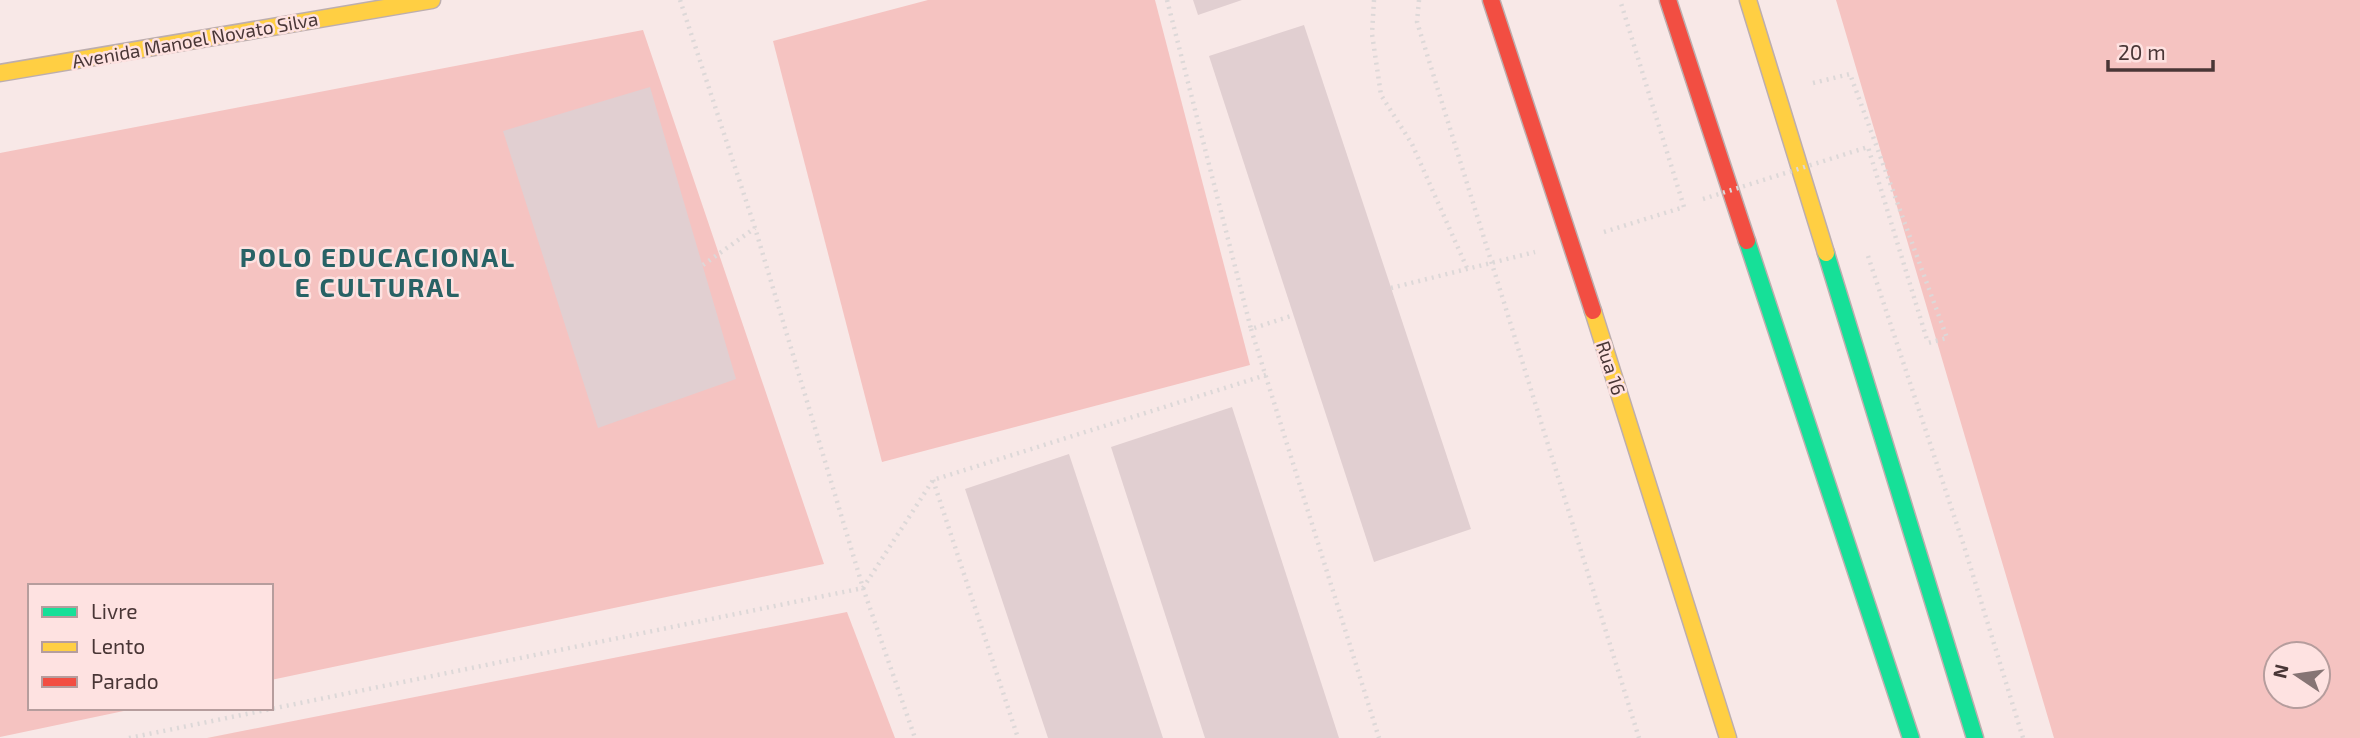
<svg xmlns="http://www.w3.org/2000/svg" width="2360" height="738" viewBox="0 0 2360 738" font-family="'Exo 2',sans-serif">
	<rect width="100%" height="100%" fill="#f8e8e7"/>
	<g fill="#f5c3c1" fill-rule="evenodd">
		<polygon points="928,0 1155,0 1250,365 882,462 773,41"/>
		<path d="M 1836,0 L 2360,0 L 2360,738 L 2054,738 ZM 2318,654 L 2318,696 L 2276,696 L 2276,654 Z"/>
		<polygon points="643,30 824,564 271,680 271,586 30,586 30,708 138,708 0,737 0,153"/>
		<polygon points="847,612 895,738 207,738"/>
	</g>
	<g fill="#e1cfd1">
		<polygon points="1193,0 1242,0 1198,15"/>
		<polygon points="1304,25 1471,529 1374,562 1209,56"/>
		<polygon points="650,87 736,379 598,428 503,131"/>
		<polygon points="1232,407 1339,738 1205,738 1111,447"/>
		<polygon points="1069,454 1163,738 1048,738 965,489"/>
	</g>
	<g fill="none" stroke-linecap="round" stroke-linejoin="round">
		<defs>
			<g id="fast">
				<polyline points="1747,241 1911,738"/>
				<polyline points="1826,253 1975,738"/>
			</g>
			<g id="slow">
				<polyline points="1748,0 1826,253"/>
				<polyline points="0,73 432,0"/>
				<polyline points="1593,311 1728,738"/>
			</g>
			<g id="jam">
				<polyline points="1491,0 1593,311"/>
				<polyline points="1668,0 1747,241"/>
			</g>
		</defs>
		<use href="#fast" stroke="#bdaeae" stroke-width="19"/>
		<use href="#slow" stroke="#bdaeae" stroke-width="19"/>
		<use href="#jam" stroke="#bdaeae" stroke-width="19"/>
		<g stroke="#ddd8d8" stroke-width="4.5" stroke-dasharray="2 5" stroke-linecap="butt">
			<polyline points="680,0 755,228 863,588 915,738"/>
			<polyline points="1167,0 1251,329 1294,315"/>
			<polyline points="1374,0 1372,34 1381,95 1412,144 1467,268"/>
			<polyline points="1419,0 1417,22 1639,738"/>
			<polyline points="1813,83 1850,74 1947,338 1928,343"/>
			<polyline points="1604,232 1684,207 1620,0"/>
			<polyline points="1868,256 1964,546 2023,738"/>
			<polyline points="703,265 755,228"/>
			<polyline points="1391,288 1535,252"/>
			<polyline points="1251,329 1379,738"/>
			<polyline points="933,480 1018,738"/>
			<polyline points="129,738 863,588 933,480 1266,375"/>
		</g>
		<use href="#fast" stroke="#16e098" stroke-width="16"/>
		<use href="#slow" stroke="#ffcf43" stroke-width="16"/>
		<use href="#jam" stroke="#f24e42" stroke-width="16"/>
		<polyline stroke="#ddd8d8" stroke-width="4.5" stroke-dasharray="2 5" stroke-linecap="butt" points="1703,199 1868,147 1928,343"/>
	</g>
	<g text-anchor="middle" stroke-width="5" stroke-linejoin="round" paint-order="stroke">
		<g font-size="19" fill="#493636" stroke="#fee2e1">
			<text transform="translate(195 40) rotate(-10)" y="7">Avenida Manoel Novato Silva</text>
			<text transform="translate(1611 368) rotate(72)" y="7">Rua 16</text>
		</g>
		<g font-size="26" font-weight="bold" letter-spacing="2" fill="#286265" stroke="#fee2e1">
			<text x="378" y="267">POLO EDUCACIONAL<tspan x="378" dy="30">E CULTURAL</tspan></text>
		</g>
	</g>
	<rect x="28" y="584" width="245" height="126" fill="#fee2e1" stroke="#b69d9d" stroke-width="2"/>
	<rect x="42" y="607" width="35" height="10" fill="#16e098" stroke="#b69d9d" stroke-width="2"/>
	<text x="91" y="619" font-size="21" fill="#493636">Livre</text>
	<rect x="42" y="642" width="35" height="10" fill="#ffcf43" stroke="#b69d9d" stroke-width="2"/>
	<text x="91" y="654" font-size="21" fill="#493636">Lento</text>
	<rect x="42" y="677" width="35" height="10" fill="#f24e42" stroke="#b69d9d" stroke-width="2"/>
	<text x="91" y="689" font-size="21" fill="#493636">Parado</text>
	<g transform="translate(2297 675) rotate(283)"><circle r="33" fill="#fee2e1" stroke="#b69d9d" stroke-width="2"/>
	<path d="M0-5L12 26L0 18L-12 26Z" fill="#867474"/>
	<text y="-10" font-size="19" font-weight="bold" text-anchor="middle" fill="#493636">N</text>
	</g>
	<path d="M2108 60v10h105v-10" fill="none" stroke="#493636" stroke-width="3.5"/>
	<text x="2118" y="60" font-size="21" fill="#493636" stroke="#fee2e1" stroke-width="5" paint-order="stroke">20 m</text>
</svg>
